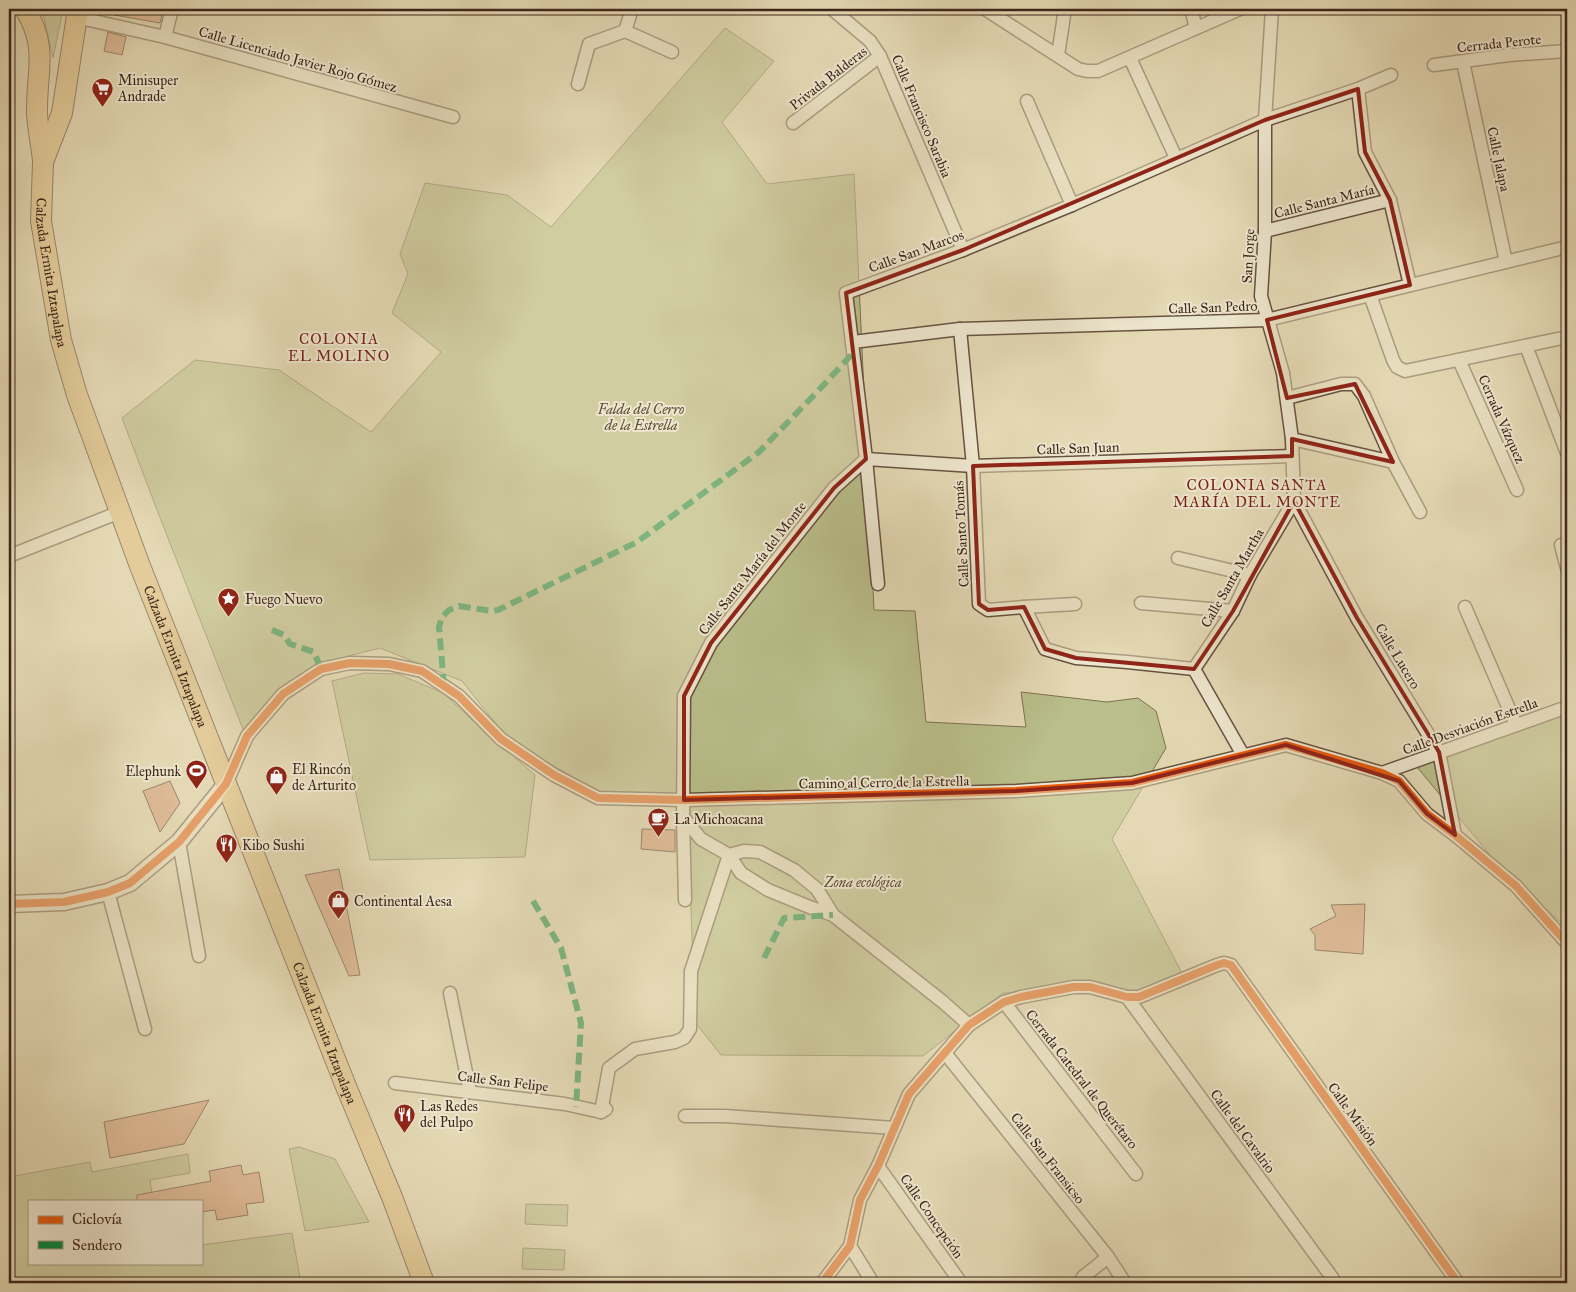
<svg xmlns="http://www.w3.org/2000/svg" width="1576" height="1292" viewBox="0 0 1576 1292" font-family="'IM FELL Great Primer',serif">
	<rect width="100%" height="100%" fill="#e4d9b4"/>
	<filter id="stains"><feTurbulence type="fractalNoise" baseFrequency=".004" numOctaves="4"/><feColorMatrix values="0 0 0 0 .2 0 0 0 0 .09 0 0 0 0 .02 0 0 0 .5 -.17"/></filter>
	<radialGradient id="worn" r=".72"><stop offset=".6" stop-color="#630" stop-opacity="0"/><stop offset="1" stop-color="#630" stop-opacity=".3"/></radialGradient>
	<g fill="#b9be8a" stroke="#7c7252">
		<polygon points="42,9 63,9 53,58"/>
		<polygon points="725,28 774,61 722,122 767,184 854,174 874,610 915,611 926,722 1026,727 1021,692 1107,702 1138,698 1156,711 1166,748 1112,839 1183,975 1140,991 1003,993 923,1056 721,1055 695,1022 687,797 607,797 508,739 462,681 380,648 317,664 246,737 159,515 122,418 195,360 279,370 371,432 441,352 392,313 408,274 400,254 425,183 507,195 551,227"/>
		<polygon points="364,673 398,674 443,693 482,729 535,775 525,857 370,860 332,681"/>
		<polygon points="1567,712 1567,928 1500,867 1417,767"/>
		<polygon points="299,1147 335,1159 369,1222 305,1231 289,1149"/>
		<polygon points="188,1154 190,1173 150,1180 153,1201 29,1201 29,1263 201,1263 201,1245 292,1233 301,1283 9,1283 9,1177 90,1162 92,1172"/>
		<polygon points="526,1204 568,1205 567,1226 525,1224"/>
		<polygon points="523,1248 565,1250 564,1270 522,1269"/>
	</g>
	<g fill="#da9a77" stroke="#3f261a">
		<polygon points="115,9 164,9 160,23 114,15"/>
		<polygon points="108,32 126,37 122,55 104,51"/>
		<polygon points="170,781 180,803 160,832 143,791"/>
		<polygon points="642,829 675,830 675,852 641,849"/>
		<polygon points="339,869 360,975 349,976 305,875"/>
		<polygon points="1365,904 1363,954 1315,950 1315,935 1310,929 1336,916 1331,905"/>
		<polygon points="209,1100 184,1144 110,1158 104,1122"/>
		<polygon points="241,1165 243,1175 259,1172 264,1202 246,1204 248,1215 217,1220 215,1210 201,1212 201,1201 137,1201 137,1195 211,1181 209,1171"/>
	</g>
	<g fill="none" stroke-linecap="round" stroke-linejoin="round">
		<defs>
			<g id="minor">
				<polyline points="832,9 870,41 880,56 963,250"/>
				<polyline points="985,9 1078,69 1087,71 1098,71 1240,9"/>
				<polyline points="1191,9 1196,28"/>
				<polyline points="1272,9 1265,120 1265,231 1261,296 1283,373 1292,439 1294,501 1357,618 1439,752 1455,835"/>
				<polyline points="76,17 165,37 453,117"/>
				<polyline points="625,31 672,52"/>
				<polyline points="165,37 172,9"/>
				<polyline points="1058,55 1065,9"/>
				<polyline points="1130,58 1176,158"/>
				<polyline points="1463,62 1506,262"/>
				<polyline points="1434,65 1509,55 1567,51"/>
				<polyline points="578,84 589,44 625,31 632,9"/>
				<polyline points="1358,89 1365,152 1390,200 1410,285"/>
				<polyline points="1027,101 1072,205"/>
				<polyline points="793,123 880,56"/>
				<polyline points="1265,231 1390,200"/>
				<polyline points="1370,295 1393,360 1397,367 1405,371 1567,337"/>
				<polyline points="960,329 973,466 979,604 988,610 1024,607 1045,649 1076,658 1127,662 1194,669 1243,755"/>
				<polyline points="853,342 960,329 1267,320 1567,247"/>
				<polyline points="1526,346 1567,453"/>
				<polyline points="1459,360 1517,490"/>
				<polyline points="1287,398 1341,384 1355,384 1364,396 1393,462 1420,512"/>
				<polyline points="1292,439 1393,462"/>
				<polyline points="1561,545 1567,568"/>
				<polyline points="9,556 120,512"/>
				<polyline points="1178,558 1250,575"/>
				<polyline points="878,584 866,459 846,293 963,250 1072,205 1265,120 1358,89 1391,75"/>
				<polyline points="1141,603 1233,611"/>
				<polyline points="1024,607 1075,604"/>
				<polyline points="1465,607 1516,725"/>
				<polyline points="1194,669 1233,611 1250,575 1294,501"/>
				<polyline points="1382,773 1567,707"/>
				<polyline points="226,784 247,736 283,694 321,669 350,663 389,664 422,671 459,696 501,739 554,775 598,798 684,800 1016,791 1132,783 1286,745 1382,773 1399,781 1427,814 1455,835 1516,886 1567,943"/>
				<polyline points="683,817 701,839 729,855 744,851 760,852 794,870 817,889 833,915 943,1002 969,1025"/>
				<polyline points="179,842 199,956"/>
				<polyline points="729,855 741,873 768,890 812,908 833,915"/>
				<polyline points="108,892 145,1029"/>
				<polyline points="685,900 683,817 684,696 711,643 834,488 866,459 973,466 1292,456"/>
				<polyline points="450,993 470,1092"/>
				<polyline points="1127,997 1336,1283"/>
				<polyline points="1004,1002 1136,1174"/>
				<polyline points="945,1053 1108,1257 1125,1283"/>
				<polyline points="395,1083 565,1104 601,1112 606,1109"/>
				<polyline points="601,1112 609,1068 635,1049 675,1042 684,1038 690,1029 691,971 729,855"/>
				<polyline points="685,1116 725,1116 894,1128"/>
				<polyline points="878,1166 961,1283"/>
				<polyline points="850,1246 873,1283"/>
				<polyline points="822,1283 850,1246 860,1200 878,1166 909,1094 969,1025 1004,1002 1021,997 1074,987 1090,987 1127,997 1139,997 1217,965 1224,963 1231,965 1458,1283"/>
				<polyline points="1080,1283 1083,1277 1108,1257"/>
			</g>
			<polyline id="tertiary" points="9,904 64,902 108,892 130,883 179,842 226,784"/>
			<g id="primary">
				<path d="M 25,9 C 49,48 36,72 37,114 C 38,129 41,144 43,160"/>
				<path id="s1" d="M 78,9 L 62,113 L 43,162 L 41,221 L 61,340 L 77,395 L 140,566 L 345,1084 L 392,1197 L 424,1283"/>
			</g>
		</defs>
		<use href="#minor" stroke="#685340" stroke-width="15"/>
		<use href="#tertiary" stroke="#685340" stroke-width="19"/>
		<use href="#primary" stroke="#3f261a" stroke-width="22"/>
		<use href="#minor" stroke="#ede6ce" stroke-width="12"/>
		<use href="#tertiary" stroke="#ede6ce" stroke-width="16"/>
		<use href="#primary" stroke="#e2bc7a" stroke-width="20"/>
		<g stroke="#00873e" stroke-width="6" stroke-dasharray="12 6" stroke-linecap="butt">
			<polyline points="272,630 284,635 290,644 314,652 321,669"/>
			<polyline points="444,686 439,627 442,617 449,610 459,606 492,611 498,610 637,542 759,452 818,391 854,352"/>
			<polyline points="533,901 561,948 581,1023 576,1107"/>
			<polyline points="764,958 784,918 833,915"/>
		</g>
		<defs>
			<g id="cycleway">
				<polyline points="9,904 64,902 108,892 130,883 179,842 226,784 247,736 283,694 321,669 350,663 389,664 422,671 459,696 501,739 554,775 598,798 684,800 1016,791 1132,783 1286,745 1382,773 1399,781 1427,814 1455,835 1516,886 1567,943"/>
				<polyline points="822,1283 850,1246 860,1200 878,1166 909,1094 969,1025 1004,1002 1021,997 1074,987 1090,987 1127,997 1139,997 1217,965 1224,963 1231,965 1458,1283"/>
			</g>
		</defs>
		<use href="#cycleway" stroke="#ede6ce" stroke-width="11"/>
		<use href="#cycleway" stroke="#e8590c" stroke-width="8"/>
	</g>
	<path d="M0 0H1576V1292H0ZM 1358,89 L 1365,152 L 1390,200 L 1410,285 L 1267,320 L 1287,398 L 1355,384 L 1393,462 L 1292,439 L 1292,456 L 973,466 L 979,604 L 988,610 L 1024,607 L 1045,649 L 1076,658 L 1194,669 L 1233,611 L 1294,501 L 1357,618 L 1439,752 L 1455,835 L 1427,814 L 1399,781 L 1286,745 L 1132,783 L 1016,791 L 684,800 L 684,696 L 711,643 L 834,488 L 866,459 L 846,293 L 963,250 L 1265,120 Z" fill="#e4d9b4" fill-opacity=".55" fill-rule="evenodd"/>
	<path fill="none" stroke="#8f2418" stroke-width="4" stroke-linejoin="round" d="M 1358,89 L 1365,152 L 1390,200 L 1410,285 L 1267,320 L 1287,398 L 1355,384 L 1393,462 L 1292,439 L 1292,456 L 973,466 L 979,604 L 988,610 L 1024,607 L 1045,649 L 1076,658 L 1194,669 L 1233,611 L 1294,501 L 1357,618 L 1439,752 L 1455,835 L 1427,814 L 1399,781 L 1286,745 L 1132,783 L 1016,791 L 684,800 L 684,696 L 711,643 L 834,488 L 866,459 L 846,293 L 963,250 L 1265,120 Z"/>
	<defs>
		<symbol id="supermarket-pin" viewBox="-11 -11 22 30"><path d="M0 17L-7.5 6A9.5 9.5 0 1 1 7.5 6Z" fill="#8f2418" stroke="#ede6ce"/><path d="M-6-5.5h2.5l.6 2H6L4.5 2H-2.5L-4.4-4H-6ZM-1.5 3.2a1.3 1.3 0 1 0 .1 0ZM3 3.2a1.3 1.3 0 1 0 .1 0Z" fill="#fff"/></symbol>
		<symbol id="sight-pin" viewBox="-11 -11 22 30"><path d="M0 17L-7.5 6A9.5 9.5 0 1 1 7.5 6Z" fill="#8f2418" stroke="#ede6ce"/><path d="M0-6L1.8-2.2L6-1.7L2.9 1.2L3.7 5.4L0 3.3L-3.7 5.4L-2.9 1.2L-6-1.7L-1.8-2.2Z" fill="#fff"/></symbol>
		<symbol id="stadium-pin" viewBox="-11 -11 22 30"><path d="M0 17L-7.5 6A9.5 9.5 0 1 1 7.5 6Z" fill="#8f2418" stroke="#ede6ce"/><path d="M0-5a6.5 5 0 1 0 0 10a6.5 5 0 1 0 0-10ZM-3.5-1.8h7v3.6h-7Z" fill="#fff"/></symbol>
		<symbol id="shop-pin" viewBox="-11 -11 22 30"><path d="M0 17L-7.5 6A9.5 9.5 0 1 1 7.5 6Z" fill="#8f2418" stroke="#ede6ce"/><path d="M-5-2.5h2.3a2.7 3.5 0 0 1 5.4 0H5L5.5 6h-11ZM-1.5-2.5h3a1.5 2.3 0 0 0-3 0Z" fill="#fff"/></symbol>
		<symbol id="cafe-pin" viewBox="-11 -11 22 30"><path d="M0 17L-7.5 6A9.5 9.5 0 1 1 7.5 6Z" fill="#8f2418" stroke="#ede6ce"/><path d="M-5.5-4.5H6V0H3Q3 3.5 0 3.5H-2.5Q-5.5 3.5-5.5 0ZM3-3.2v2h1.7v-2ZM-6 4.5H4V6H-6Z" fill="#fff"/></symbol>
		<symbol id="restaurant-pin" viewBox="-11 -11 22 30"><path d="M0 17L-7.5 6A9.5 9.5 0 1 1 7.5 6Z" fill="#8f2418" stroke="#ede6ce"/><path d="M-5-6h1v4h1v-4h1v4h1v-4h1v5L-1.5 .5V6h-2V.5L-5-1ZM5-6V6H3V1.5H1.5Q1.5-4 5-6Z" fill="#fff"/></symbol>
	</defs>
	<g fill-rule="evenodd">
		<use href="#supermarket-pin" x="90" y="76" width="25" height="34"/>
		<use href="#sight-pin" x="216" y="586" width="25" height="34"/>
		<use href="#stadium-pin" x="184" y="758" width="25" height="34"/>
		<use href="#shop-pin" x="264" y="764" width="25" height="34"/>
		<use href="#cafe-pin" x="646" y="806" width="25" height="34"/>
		<use href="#restaurant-pin" x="214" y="832" width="25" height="34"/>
		<use href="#shop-pin" x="326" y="888" width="25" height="34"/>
		<use href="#restaurant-pin" x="392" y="1102" width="25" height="34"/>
	</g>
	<g text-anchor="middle" stroke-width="4" stroke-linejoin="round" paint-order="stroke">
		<g font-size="14" fill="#3f261a" stroke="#ede6ce">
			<text transform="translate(1499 43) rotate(-6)" y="5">Cerrada Perote</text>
			<text transform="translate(298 59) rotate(16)" y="5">Calle Licenciado Javier Rojo Gómez</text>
			<text transform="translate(828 78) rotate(-38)" y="5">Privada Balderas</text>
			<text transform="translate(922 116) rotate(67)" y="5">Calle Francisco Sarabia</text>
			<text transform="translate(1499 159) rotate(78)" y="5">Calle Jalapa</text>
			<text transform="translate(1324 201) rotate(-14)" y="5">Calle Santa María</text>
			<text transform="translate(916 251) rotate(-20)" y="5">Calle San Marcos</text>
			<text transform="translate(1248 256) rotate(-87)" y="5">San Jorge</text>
			<text dy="5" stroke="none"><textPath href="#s1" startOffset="269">Calzada Ermita Iztapalapa</textPath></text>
			<text transform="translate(1213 307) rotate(-2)" y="5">Calle San Pedro</text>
			<text transform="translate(1502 419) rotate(66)" y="5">Cerrada Vázquez</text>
			<text transform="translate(1078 448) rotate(-2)" y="5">Calle San Juan</text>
			<text transform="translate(961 534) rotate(-93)" y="5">Calle Santo Tomás</text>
			<text transform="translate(752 568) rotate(-52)" y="5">Calle Santa María del Monte</text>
			<text transform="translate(1232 578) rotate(-60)" y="5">Calle Santa Martha</text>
			<text dy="5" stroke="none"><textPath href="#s1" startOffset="674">Calzada Ermita Iztapalapa</textPath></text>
			<text transform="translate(1398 656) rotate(59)" y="5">Calle Lucero</text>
			<text transform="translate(1470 726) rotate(-20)" y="5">Calle Desviación Estrella</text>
			<text transform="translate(884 782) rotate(-1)" y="5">Camino al Cerro de la Estrella</text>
			<text dy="5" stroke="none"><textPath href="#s1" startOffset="1079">Calzada Ermita Iztapalapa</textPath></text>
			<text transform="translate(1082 1079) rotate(52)" y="5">Cerrada Catedral de Querétaro</text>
			<text transform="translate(503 1081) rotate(7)" y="5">Calle San Felipe</text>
			<text transform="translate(1353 1114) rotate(54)" y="5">Calle Misión</text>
			<text transform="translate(1243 1131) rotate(54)" y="5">Calle del Cavalrio</text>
			<text transform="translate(1048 1158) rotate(52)" y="5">Calle San Fransicso</text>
			<text transform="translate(932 1216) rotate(55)" y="5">Calle Concepción</text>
		</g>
		<g font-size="14" fill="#3f261a" stroke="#ede6ce" text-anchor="start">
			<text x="118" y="85">Minisuper<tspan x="118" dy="16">Andrade</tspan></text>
			<text x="245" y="604">Fuego Nuevo</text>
			<text x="292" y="774">El Rincón<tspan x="292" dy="16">de Arturito</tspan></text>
			<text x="181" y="776" text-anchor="end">Elephunk</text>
			<text x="674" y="824">La Michoacana</text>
			<text x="242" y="850">Kibo Sushi</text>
			<text x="354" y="906">Continental Aesa</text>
			<text x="420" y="1111">Las Redes<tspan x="420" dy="16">del Pulpo</tspan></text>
		</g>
		<g font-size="14" font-style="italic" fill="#5e4c36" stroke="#ede6ce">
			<text x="641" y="414">Falda del Cerro<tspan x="641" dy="16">de la Estrella</tspan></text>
			<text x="863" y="887">Zona ecológica</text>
		</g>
		<g font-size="15" letter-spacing="1" fill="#7a1f14" stroke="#ede6ce">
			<text x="339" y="344">COLONIA<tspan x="339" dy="17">EL MOLINO</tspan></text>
			<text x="1257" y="490">COLONIA SANTA<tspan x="1257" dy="17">MARÍA DEL MONTE</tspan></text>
		</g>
	</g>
	<rect width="1576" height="1292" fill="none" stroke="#e4d9b4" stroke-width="30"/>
	<rect x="10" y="10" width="1556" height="1272" fill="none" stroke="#3f261a" stroke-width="2.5"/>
	<rect x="15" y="15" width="1546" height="1262" fill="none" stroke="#3f261a"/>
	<rect x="28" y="1200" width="175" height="65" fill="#ede6ce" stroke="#a79986"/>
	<rect x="38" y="1216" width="25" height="8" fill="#e8590c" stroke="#a79986"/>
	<text x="72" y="1224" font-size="15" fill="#3f261a">Ciclovía</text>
	<rect x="38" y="1241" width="25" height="8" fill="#00873e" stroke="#a79986"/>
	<text x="72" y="1250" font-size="15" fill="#3f261a">Sendero</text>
	<rect width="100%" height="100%" filter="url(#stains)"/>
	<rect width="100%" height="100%" fill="url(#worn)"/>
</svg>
